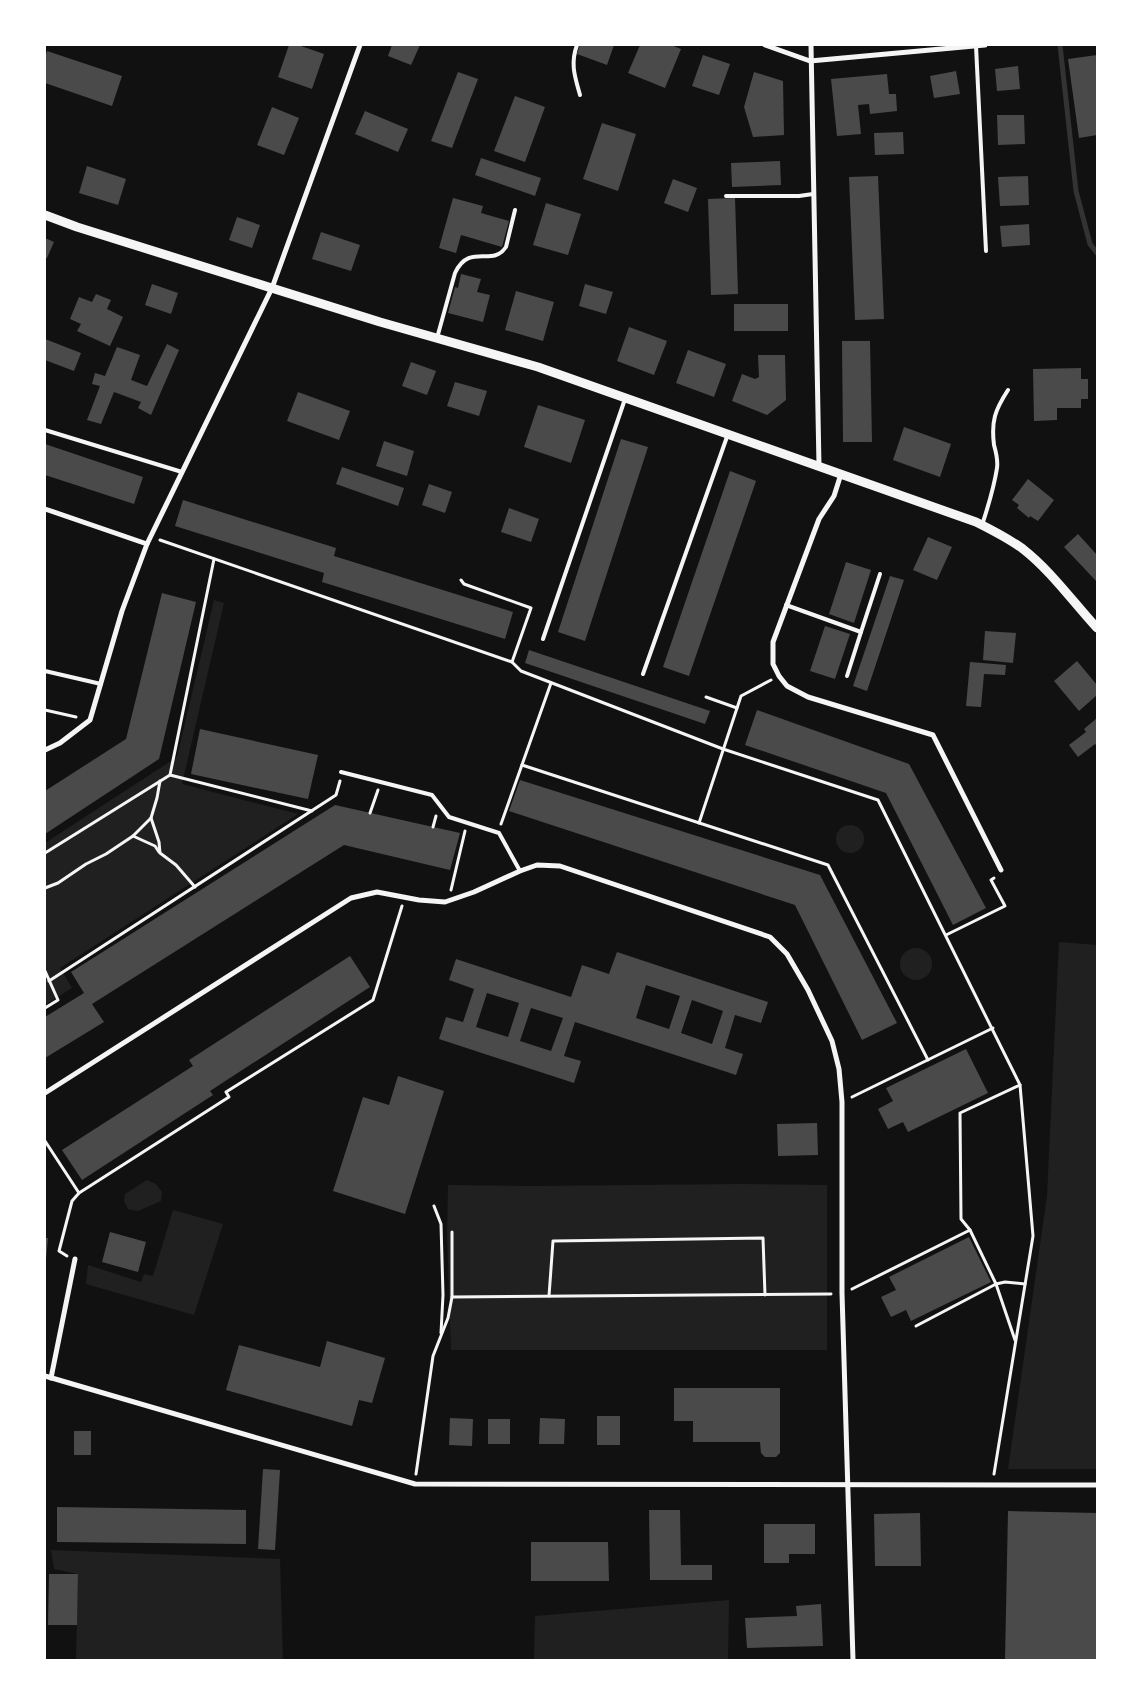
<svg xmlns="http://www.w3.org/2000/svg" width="1142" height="1705" viewBox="0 0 1142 1705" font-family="'PT Sans',sans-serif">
	<rect width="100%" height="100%" fill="#111"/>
	<g fill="#202020">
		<polygon points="214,600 224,603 182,784 298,814 60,968 72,988 45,1005 45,843 177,757"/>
		<circle cx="850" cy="839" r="14"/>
		<polygon points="1059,942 1097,945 1097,1469 1008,1469 1047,1196"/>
		<circle cx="916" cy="964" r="16"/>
		<polygon points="147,1180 156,1184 162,1192 161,1201 138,1211 128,1209 124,1201 125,1194"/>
		<polygon points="741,1184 827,1185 827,1350 451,1350 447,1235 448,1185 534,1186"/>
		<polygon points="173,1210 223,1224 194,1315 86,1284 88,1265 141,1282 144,1274 153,1276"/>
		<polygon points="51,1550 280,1559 283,1660 76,1660 78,1574 54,1569"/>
		<polygon points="729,1600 728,1660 534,1660 535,1616"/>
	</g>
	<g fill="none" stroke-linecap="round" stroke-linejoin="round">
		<polyline stroke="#333" stroke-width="5" points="1060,45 1076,191 1090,244 1097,253"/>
	</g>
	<g fill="#4a4a4a" fill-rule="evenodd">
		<polygon points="289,45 298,45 324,54 312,89 278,77"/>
		<polygon points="392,45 420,45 411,65 388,56"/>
		<polygon points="580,45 614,45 607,65 577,54"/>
		<polygon points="640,45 671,45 681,49 665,88 628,73"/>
		<polygon points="47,51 122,76 112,106 45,83 45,58"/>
		<polygon points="703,55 730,64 719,95 692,86"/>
		<polygon points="1097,55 1097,135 1079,138 1068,59"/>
		<polygon points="1018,66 1020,89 997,91 995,69"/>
		<polygon points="956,71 960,94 934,98 930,76"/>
		<polygon points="458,72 478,79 452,148 431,141"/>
		<polygon points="754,72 783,81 784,135 753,137 744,107"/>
		<polygon points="887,74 889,94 896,94 897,111 870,114 869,104 858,105 861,134 837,136 831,79"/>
		<polygon points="515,96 545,107 525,162 494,151"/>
		<polygon points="272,107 299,118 284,155 257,145"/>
		<polygon points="365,111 408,129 398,152 355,134"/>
		<polygon points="997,115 1024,115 1025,144 998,145"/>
		<polygon points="602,123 636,134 618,191 583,179"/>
		<polygon points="903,132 904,154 875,155 874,133"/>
		<polygon points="481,158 541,178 535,196 475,175"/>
		<polygon points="780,161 781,185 732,187 731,163"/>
		<polygon points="87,166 126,179 118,205 79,193"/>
		<polygon points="878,176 884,319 855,320 849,177"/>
		<polygon points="1028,176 1029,205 1000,206 998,177"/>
		<polygon points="673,179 697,188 688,212 664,203"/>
		<polygon points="453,198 483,206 481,213 509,221 502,247 461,235 456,253 439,248"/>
		<polygon points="735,198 738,294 711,295 708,199"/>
		<polygon points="546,203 581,214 568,255 533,245"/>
		<polygon points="237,217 260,225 252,248 229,240"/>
		<polygon points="1029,224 1030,245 1002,247 1000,226"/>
		<polygon points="321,232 360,245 351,271 312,259"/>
		<polygon points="45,238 54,242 47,258 45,258"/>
		<polygon points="461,274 481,279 477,292 490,295 483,322 448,313 455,287 458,288"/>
		<polygon points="152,284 178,293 171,314 145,305"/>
		<polygon points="585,284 613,292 606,314 579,306"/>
		<polygon points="516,291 554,302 543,341 505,330"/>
		<polygon points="96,294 111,300 107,309 123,317 110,346 77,331 81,324 70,319 79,297 92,302"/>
		<rect x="734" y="304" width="54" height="27"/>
		<polygon points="629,327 667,341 654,375 617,361"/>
		<polygon points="45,339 81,353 74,371 45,360"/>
		<polygon points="842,341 870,341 872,442 843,442"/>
		<polygon points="167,344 179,350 151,415 138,408 141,402 114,392 101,424 87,420 100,386 92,384 95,373 105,376 117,347 140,355 131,380 147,386"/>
		<polygon points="688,350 726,364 714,397 676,383"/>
		<polygon points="758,355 785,355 786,400 767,415 732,401 742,374 755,379 759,377"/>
		<polygon points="411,362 436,371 427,395 402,386"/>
		<polygon points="1081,368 1081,379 1088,379 1088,399 1081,399 1081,408 1057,408 1057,420 1034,421 1033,369"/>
		<polygon points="455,382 487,391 479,416 447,406"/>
		<polygon points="298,392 350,411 339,440 287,421"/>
		<polygon points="538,405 585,420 571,463 524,447"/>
		<polygon points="904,427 951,444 940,477 893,460"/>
		<polygon points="621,439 648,447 585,641 558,632"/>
		<polygon points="384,441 414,451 407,476 376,466"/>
		<polygon points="45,444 143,477 134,504 45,475"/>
		<polygon points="342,467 404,488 398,506 336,484"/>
		<polygon points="730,471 756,481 689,676 663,667"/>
		<polygon points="1028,479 1054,500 1038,521 1030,516 1029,518 1017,508 1019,505 1012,500"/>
		<polygon points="429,484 452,492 445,513 422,505"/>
		<polygon points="183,500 336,548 334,556 513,612 505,639 322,582 324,573 175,526"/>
		<polygon points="509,508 539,519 531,542 501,532"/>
		<polygon points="1078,534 1097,555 1097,582 1064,547"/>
		<polygon points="928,537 952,547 937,580 913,570"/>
		<polygon points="846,562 871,570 854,623 829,614"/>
		<polygon points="890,576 904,580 867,691 853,686"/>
		<polygon points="162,593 196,602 159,759 45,834 45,791 126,739"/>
		<polygon points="825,626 850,634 835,679 810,671"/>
		<polygon points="985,631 1016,633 1013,663 983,660"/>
		<polygon points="529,650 710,711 705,724 525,663"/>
		<polygon points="1077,661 1097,685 1097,695 1079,711 1054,681"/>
		<polygon points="970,662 1006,665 1005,675 984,674 981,707 966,706"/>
		<polygon points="757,710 909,764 986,908 953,925 886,793 745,745"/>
		<polygon points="1097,718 1097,746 1095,744 1078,757 1069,745 1086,732 1084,729"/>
		<polygon points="200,729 318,755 308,799 191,774"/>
		<polygon points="520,780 820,875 897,1023 862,1040 795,905 509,811"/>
		<polygon points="335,805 460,833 450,870 344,845 92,1004 104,1022 45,1058 45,1017 84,993 71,972"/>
		<path d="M 617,952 L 768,1002 L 761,1023 L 735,1015 L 725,1048 L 743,1054 L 736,1075 L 575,1022 L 564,1056 L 581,1061 L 574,1083 L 439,1039 L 446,1017 L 463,1022 L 474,989 L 449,980 L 456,959 L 571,997 L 582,965 L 609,974 ZM 646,985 L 680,996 L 669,1029 L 636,1018 ZM 487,993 L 519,1003 L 508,1037 L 476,1027 ZM 692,1000 L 723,1011 L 712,1044 L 681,1033 ZM 531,1008 L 563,1018 L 551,1051 L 520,1041 Z"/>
		<polygon points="350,956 370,987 210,1091 213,1095 82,1180 62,1150 193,1066 189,1060"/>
		<polygon points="966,1049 988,1093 908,1132 903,1122 888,1129 878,1109 893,1101 886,1088"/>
		<polygon points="398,1076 444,1091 405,1214 333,1191 363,1097 389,1105"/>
		<polygon points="817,1123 818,1155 778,1156 777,1124"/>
		<polygon points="110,1232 146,1242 138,1272 102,1262"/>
		<polygon points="969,1237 991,1282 911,1321 906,1310 891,1317 881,1297 896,1290 889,1277"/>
		<polygon points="45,1238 48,1238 46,1259 45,1259"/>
		<polygon points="327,1341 385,1358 372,1403 359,1400 352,1426 226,1390 239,1345 320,1367"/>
		<polygon points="674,1388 780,1388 780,1453 776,1457 765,1457 761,1453 760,1442 693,1442 693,1421 674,1421"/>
		<rect x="597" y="1416" width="23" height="29"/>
		<polygon points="450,1418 473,1419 472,1446 449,1445"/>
		<polygon points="540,1418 565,1419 564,1444 539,1444"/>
		<rect x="488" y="1419" width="22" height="25"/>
		<rect x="74" y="1431" width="17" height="24"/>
		<polygon points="263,1469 280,1470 275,1550 258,1549"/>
		<polygon points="57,1507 246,1510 246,1544 57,1542"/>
		<polygon points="649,1510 680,1510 681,1565 712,1565 712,1580 650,1580"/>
		<polygon points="1008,1511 1097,1513 1097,1660 1005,1660"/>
		<polygon points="920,1513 921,1566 875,1566 874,1514"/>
		<polygon points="764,1524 815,1524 815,1554 789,1554 789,1563 764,1563"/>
		<polygon points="531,1542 608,1542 609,1581 531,1581"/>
		<polygon points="49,1574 78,1574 77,1625 48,1625"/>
		<polygon points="821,1604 823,1646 747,1648 745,1618 797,1616 796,1606"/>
	</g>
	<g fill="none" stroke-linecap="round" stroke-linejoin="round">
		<g stroke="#f5f5f5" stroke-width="3">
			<polyline points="160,540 512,662 521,671 723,749 878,800 1020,1085 1033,1236 994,1474"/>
			<polyline points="461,580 464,584 531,608 512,662"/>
			<polyline points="706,697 737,708"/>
			<polyline points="45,710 76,717"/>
			<polyline points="522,765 828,865 928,1060"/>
			<polyline points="170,775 312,811"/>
			<polyline points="370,813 378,790"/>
			<polyline points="151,818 159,842 160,853 176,865 195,887"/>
			<polyline points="699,823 741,696 771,680"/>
			<polyline points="501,824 551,683"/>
			<polyline points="433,827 436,816"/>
			<polyline points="133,836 155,846 159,852"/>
			<polyline points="45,853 170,775 214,559"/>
			<polyline points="45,888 58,883 86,864 106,854 133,836 151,818 157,798 160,781"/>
			<polyline points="451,890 465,831"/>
			<polyline points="946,935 1005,906 991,880 994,878"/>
			<polyline points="45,971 58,1000 45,1008"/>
			<polyline points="49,981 336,795 340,781"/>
			<polyline points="1020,1085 960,1113 961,1219 970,1230 996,1284 1005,1282 1025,1284"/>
			<polyline points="852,1097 993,1028"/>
			<polyline points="45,1141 79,1193 229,1097 226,1092 373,1000 402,906"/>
			<polyline points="434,1206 441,1224 443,1295 441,1333"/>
			<polyline points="67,1256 59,1251 72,1201 79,1193"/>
			<polyline points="852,1289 970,1230"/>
			<polyline points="549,1296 553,1241 763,1238 765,1295"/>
			<polyline points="452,1297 831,1294"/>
			<polyline points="916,1326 996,1284 1015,1340"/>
			<polyline points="416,1474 433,1356 448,1318 452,1297 452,1232"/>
		</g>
		<g stroke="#f5f5f5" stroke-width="4">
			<path d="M 577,45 C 570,64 575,77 580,95"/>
			<polyline points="976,46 986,251"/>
			<polyline points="726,196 799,196 813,194"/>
			<path d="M 437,338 L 455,273 C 470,242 492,268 506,247 L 515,210"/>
			<polyline points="45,430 182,472"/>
			<path d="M 982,525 C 988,507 994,487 997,468 C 998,461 996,452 994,445 C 991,421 995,410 1008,390"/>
			<polyline points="786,605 861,632 880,574"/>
			<polyline points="543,639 625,399"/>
			<polyline points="45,671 101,684"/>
			<polyline points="643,674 728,434"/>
			<polyline points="847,676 861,632"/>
			<polyline points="341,772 432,795 449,817 499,833 520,871"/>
		</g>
		<g stroke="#f5f5f5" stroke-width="5">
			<polyline points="765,45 810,61 985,45"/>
			<polyline points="811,45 819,466"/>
			<polyline points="841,474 834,496 819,519 773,642 773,664 779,676 787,686 808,697 933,735 1001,870"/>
			<polyline points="45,509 147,544"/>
			<polyline points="45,750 60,743 90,720 122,611 147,544 272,288 360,45"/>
			<polyline points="45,1093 351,898 377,892 419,900 445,902 474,892 520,871 537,865 560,866 770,937 787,954 808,990 832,1041 839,1069 842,1102 842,1293 853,1660"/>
			<polyline points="45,1376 415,1484 1097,1485"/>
			<polyline points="51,1378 75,1259"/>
		</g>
		<path stroke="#f5f5f5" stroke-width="9" d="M 45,215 L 77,227 L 380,322 L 538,367 L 976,522 C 992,530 1008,538 1023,549 C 1051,571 1073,602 1097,628"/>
	</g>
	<rect width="1142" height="1705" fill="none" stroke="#ffffff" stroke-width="92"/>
</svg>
